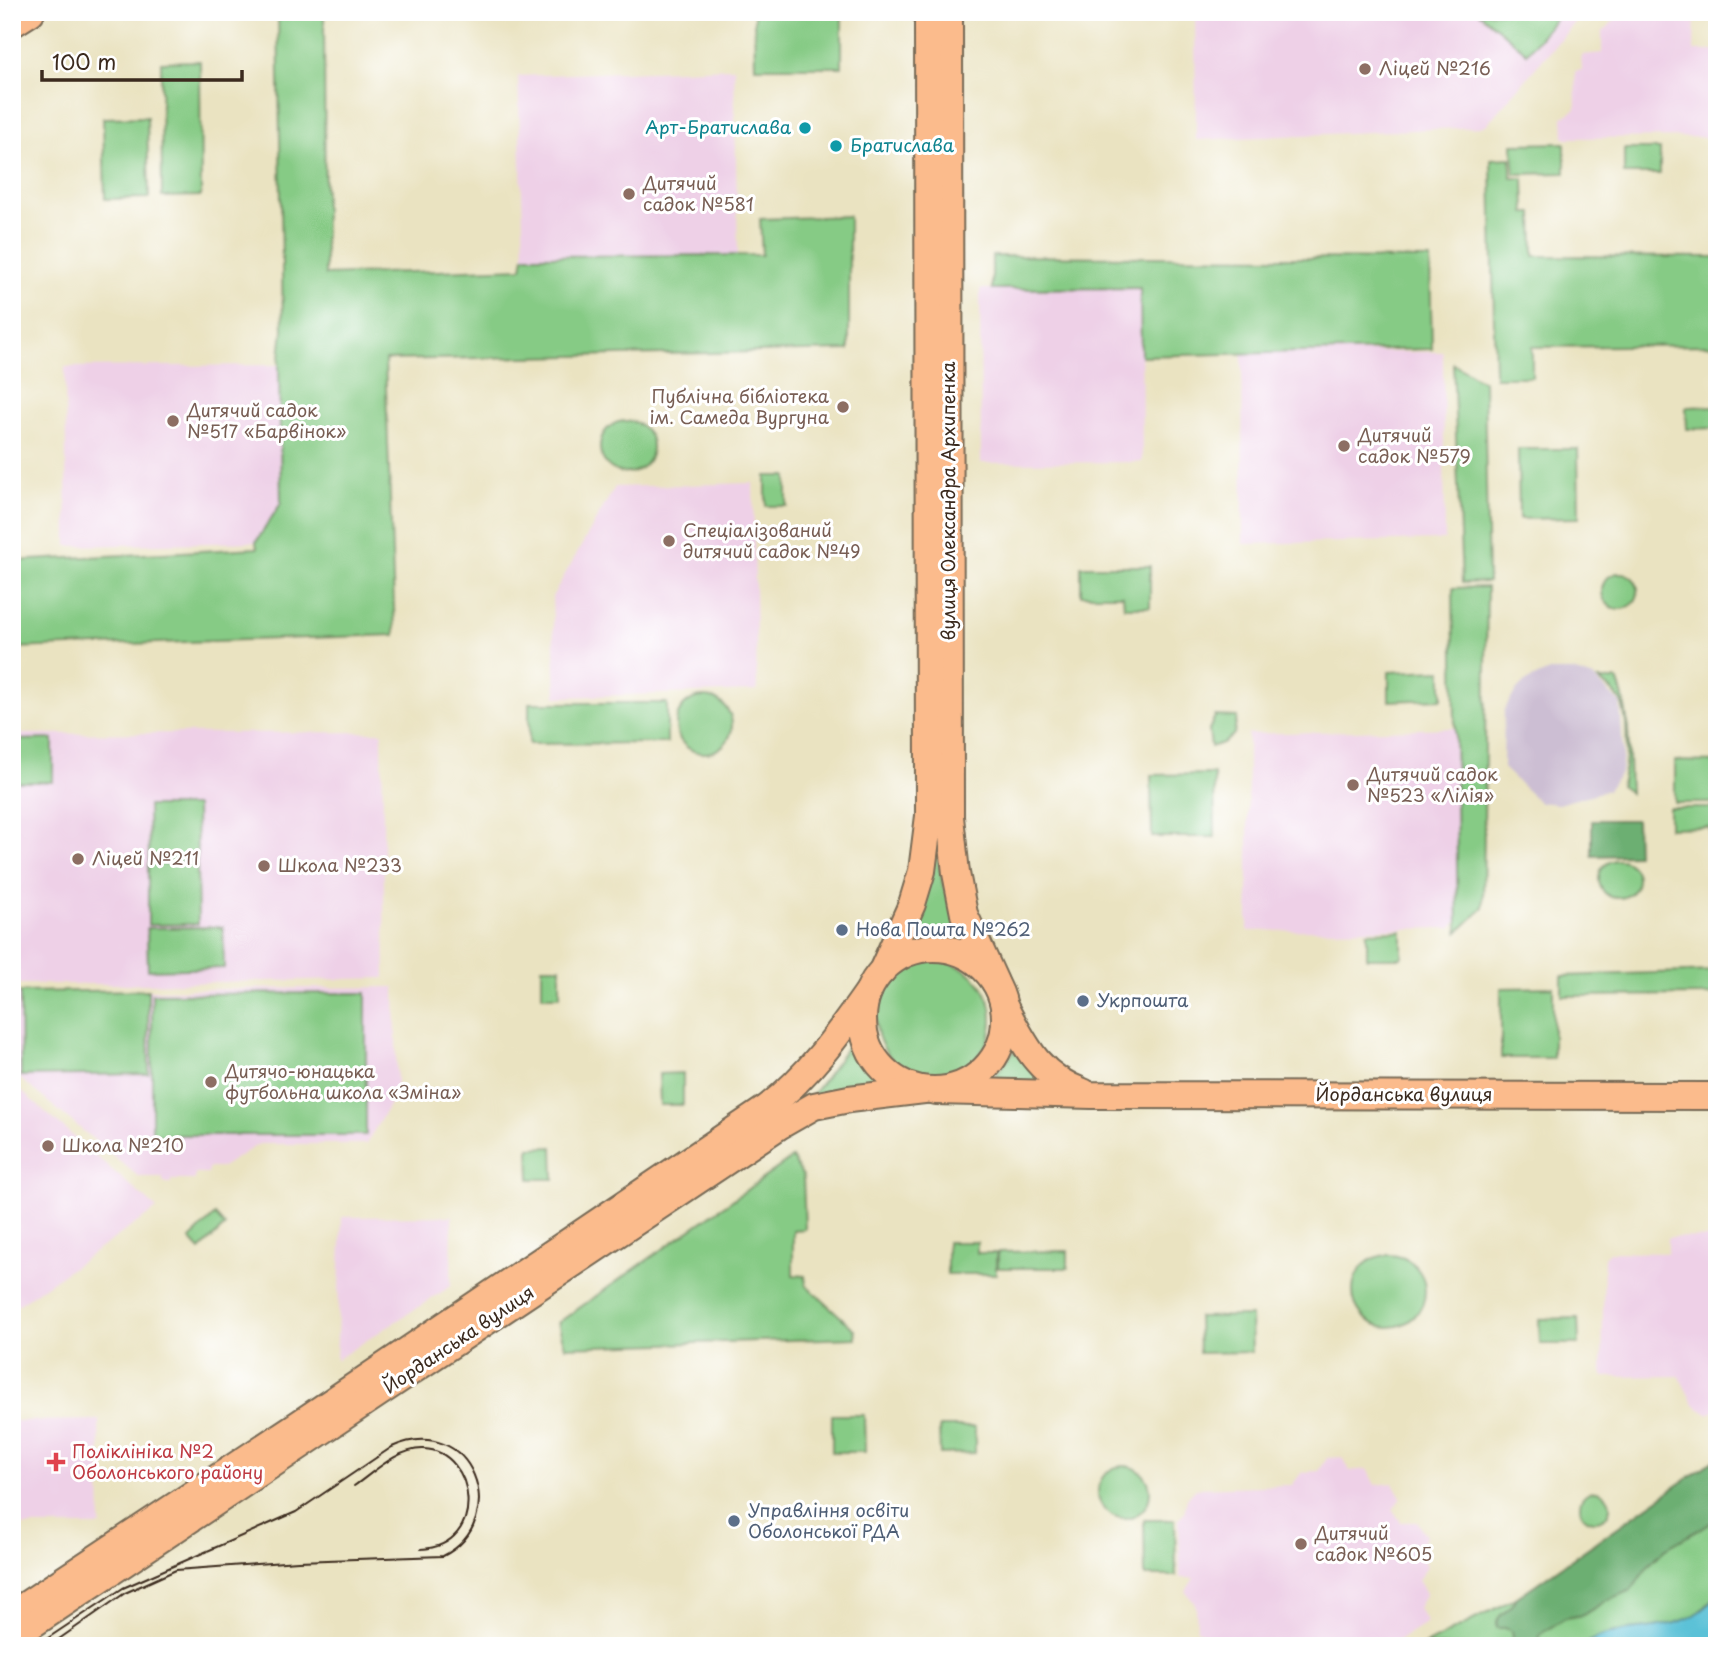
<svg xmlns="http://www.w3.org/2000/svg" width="1729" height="1658" viewBox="0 0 1729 1658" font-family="'Playpen Sans',sans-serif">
	<rect width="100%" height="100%" fill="#fff"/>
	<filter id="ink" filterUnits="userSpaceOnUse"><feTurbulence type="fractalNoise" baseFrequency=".0143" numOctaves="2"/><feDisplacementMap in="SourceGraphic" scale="14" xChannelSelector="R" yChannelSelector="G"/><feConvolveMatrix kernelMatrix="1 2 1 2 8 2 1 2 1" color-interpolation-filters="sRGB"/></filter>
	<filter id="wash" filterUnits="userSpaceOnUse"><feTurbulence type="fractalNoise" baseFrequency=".00686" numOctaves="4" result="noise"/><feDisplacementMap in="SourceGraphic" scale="28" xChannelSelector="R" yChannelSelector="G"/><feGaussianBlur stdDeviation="1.57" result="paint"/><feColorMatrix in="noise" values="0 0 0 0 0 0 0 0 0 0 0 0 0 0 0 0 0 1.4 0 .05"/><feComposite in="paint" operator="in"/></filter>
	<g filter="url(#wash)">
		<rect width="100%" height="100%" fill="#eae3c1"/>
		<g fill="#eed0e7">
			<polygon points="1195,12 1584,12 1486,125 1480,127 1196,140"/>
			<polygon points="1622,12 1695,12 1694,51 1717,51 1717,137 1564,138 1563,117 1576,109 1575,71 1582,70 1581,55 1602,53 1602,33"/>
			<polygon points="734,68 738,255 524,256 518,76"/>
			<polygon points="1141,288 1142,462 981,463 980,289"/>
			<polygon points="1242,352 1443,352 1445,540 1243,544"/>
			<polygon points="279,365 281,504 256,542 67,546 65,367"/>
			<polygon points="753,483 757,691 556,697 552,597 615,487"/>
			<polygon points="1455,728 1458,734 1457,922 1451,928 1248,931 1248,734"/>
			<polygon points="382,732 385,978 143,984 12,984 12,734"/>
			<polygon points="395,987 397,1092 366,1144 259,1144 220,1168 208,1168 208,1174 195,1174 195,1180 171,1180 171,1183 163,1183 163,1177 139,1177 12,1072 12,992"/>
			<polygon points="12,1083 157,1209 18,1305 12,1306"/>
			<polygon points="452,1216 451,1286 336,1360 342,1217"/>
			<polygon points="1668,1237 1717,1238 1717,1410 1708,1414 1694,1405 1679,1376 1604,1377 1602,1372 1604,1257 1609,1252 1668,1253"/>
			<polygon points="99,1420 101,1526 13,1526 12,1421"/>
			<polygon points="1343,1457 1350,1471 1367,1469 1375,1485 1393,1483 1401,1497 1393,1510 1401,1522 1418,1522 1426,1536 1417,1552 1427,1566 1418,1580 1426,1593 1418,1608 1427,1622 1389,1646 1209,1646 1206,1635 1197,1630 1196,1606 1186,1591 1194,1578 1180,1578 1179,1519 1184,1513 1187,1499 1196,1488 1292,1485 1302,1472 1319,1471 1327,1458"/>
		</g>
		<polygon fill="#ccbed3" points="1549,671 1572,671 1594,678 1620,703 1623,753 1621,772 1608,790 1558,804 1539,802 1503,768 1504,710 1517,690 1525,682"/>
		<g fill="#86cb85" stroke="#607a52" stroke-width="2">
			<polygon points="278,12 324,12 325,275 522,268 524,256 762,255 760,219 849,216 849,350 385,360 395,635 12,648 12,561 257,548 256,542 281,503 279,365 283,331"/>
			<polygon points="754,12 842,12 842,67 755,67"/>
			<polygon points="1478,12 1561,12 1527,53"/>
			<polygon points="200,61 201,196 162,197 161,62"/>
			<polygon points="147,117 149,198 105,199 103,118"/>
			<polygon points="1565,143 1565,173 1514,174 1513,144"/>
			<rect x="1624" y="149" width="36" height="25"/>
			<polygon points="1511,158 1511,178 1524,178 1525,213 1533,213 1534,256 1717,257 1717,345 1532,347 1532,377 1495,377 1491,159"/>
			<polygon points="992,256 1430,259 1432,349 1141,356 1140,288 992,289"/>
			<polygon points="1453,363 1484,382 1488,582 1462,583"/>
			<polygon points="1717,406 1717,428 1687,429 1686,407"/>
			<circle cx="626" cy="447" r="26"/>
			<polygon points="1518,449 1578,449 1579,518 1519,519"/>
			<rect x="766" y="476" width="21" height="30"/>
			<polygon points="1081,566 1150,566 1150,607 1124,607 1123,595 1081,595"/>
			<circle cx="1620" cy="591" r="18"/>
			<polygon points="1487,587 1483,908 1458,932 1453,588"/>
			<polygon points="1442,670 1442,699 1389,701 1389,672"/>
			<path d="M 1599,680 L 1617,680 C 1632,714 1628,757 1630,793 L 1620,786 C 1628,767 1629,724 1622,704 C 1618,693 1607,688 1599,680 Z"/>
			<circle cx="704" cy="725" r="28"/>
			<polygon points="529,703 667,703 667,743 529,744"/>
			<polygon points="1215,716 1237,717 1234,734 1225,742 1211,747 1209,730"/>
			<polygon points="53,739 53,782 12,782 12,740"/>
			<polygon points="1675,761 1717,762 1717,803 1675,803"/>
			<polygon points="1214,774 1215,837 1152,837 1151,775"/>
			<polygon points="148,806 196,806 197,861 149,862"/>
			<polygon points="1669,808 1717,808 1717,947 1712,947 1710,827 1669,828"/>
			<path d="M 936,851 L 943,885 L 964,943 C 941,934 926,933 903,943 Z"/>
			<circle cx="1618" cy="879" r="19"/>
			<polygon points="148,864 197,864 198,924 148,925"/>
			<polygon points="223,927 224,968 148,970 147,928"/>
			<polygon points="1402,931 1402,958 1367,958 1367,932"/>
			<circle cx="934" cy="1019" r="58"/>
			<rect x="542" y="967" width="18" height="29"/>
			<polygon points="1717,971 1717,995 1562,996 1562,976"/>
			<polygon points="1553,987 1553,1058 1501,1058 1501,988"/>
			<polygon points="148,990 149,1074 21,1076 20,992"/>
			<polygon points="366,993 366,1135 152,1135 152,994"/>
			<polygon points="854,1034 865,1065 886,1087 808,1101 841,1056"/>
			<polygon points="1014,1051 1058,1089 987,1087"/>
			<polygon points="683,1073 683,1105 660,1105 659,1074"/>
			<polygon points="553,1147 554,1179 530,1179 529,1148"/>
			<polygon points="792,1158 803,1176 805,1229 793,1230 793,1275 805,1276 806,1285 855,1330 856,1338 565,1347 558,1323"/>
			<polygon points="215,1215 225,1226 200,1250 190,1239"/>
			<polygon points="947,1242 977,1242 977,1253 996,1253 996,1274 947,1274"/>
			<polygon points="1068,1251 1068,1268 998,1268 998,1252"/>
			<circle cx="1389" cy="1291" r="36"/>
			<polygon points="1251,1316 1252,1352 1199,1353 1198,1317"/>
			<polygon points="1578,1318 1579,1344 1540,1344 1539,1319"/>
			<polygon points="832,1415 864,1415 865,1452 832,1452"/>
			<polygon points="939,1427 975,1427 975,1453 940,1454"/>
			<polygon points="1717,1460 1717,1595 1695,1617 1680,1623 1663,1627 1611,1633 1580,1646 1423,1646 1516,1598"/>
			<circle cx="1124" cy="1492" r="26"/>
			<circle cx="1595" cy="1506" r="15"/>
			<polygon points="1175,1520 1176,1576 1145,1576 1144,1520"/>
		</g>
		<g fill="#6caf72" stroke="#546c48" stroke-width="2">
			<polygon points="1592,820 1636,820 1637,855 1592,856"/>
			<path d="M 1717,1458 L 1717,1519 L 1665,1549 L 1650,1564 L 1630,1591 L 1607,1600 L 1583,1615 L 1565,1618 L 1539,1635 L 1538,1646 L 1496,1646 L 1508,1645 L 1513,1637 L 1512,1632 L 1505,1628 L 1497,1628 C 1495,1611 1513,1612 1516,1598 Z"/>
		</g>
		<path fill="#5ac1d7" stroke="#4a767a" stroke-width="2" d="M 1717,1595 L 1717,1646 L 1580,1646 C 1590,1641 1600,1635 1611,1633 C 1650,1625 1691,1631 1717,1595 Z"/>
	</g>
	<g filter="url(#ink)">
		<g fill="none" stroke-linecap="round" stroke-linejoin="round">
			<defs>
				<g id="major">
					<polyline points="949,12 950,817 956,873 964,914 995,982"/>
					<polyline points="12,24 31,12"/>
					<circle cx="934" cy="1019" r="71"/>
					<polyline points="882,971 912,904 922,871 929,816 928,12"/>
					<path d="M 1005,1008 C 1026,1047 1039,1076 1083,1092"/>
					<polyline points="936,1091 1091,1095 1717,1096"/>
					<path d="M 12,1614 L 297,1425 L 767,1108 C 809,1075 838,1035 868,992"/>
					<polyline points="12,1638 779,1126 814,1106 849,1099 924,1090"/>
				</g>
			</defs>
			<use href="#major" stroke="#786b57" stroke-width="30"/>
			<use href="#major" stroke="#fbbb8c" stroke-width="26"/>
			<g stroke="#3b2a1e" stroke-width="2">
				<path d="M 354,1486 C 374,1472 398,1448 424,1449 C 476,1451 489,1546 421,1549"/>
				<path d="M 36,1646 L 123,1588 L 296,1512 L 392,1447 C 472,1411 513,1521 443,1556 L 298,1561 L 176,1570 L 125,1593 L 49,1646"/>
			</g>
		</g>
	</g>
	<g fill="#8d6e63" stroke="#fff" stroke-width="2.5">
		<circle cx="1365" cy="69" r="7"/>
		<circle cx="629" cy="194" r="7"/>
		<circle cx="843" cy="407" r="7"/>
		<circle cx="173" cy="421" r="7"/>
		<circle cx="1344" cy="446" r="7"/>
		<circle cx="669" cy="541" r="7"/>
		<circle cx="1353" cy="785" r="7"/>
		<circle cx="78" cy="859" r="7"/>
		<circle cx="264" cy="866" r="7"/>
		<circle cx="211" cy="1082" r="7"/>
		<circle cx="48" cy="1146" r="7"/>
		<circle cx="1301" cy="1544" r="7"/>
	</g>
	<g fill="#0f9aa8" stroke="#fff" stroke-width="2.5">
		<circle cx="805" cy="128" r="7"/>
		<circle cx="836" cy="146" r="7"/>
	</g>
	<g fill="#5c6f8a" stroke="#fff" stroke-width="2.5">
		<circle cx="842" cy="930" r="7"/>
		<circle cx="1083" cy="1001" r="7"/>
		<circle cx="734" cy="1521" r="7"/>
	</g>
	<path fill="#e0444e" stroke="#fff" stroke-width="2.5" d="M52.5 1451.5h7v7h7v7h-7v7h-7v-7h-7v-7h7z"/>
	<g text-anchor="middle" stroke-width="6" stroke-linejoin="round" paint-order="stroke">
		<g font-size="18" fill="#785e54" stroke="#fff" text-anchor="start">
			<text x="1379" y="75">Ліцей №216</text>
			<text x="643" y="190">Дитячий<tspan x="643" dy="21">садок №581</tspan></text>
			<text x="829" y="403" text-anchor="end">Публічна бібліотека<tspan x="829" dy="21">ім. Самеда Вургуна</tspan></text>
			<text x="187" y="417">Дитячий садок<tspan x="187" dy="21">№517 «Барвінок»</tspan></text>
			<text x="1358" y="442">Дитячий<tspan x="1358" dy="21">садок №579</tspan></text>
			<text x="683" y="537">Спеціалізований<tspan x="683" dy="21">дитячий садок №49</tspan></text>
			<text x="1367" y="781">Дитячий садок<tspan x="1367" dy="21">№523 «Лілія»</tspan></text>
			<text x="92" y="865">Ліцей №211</text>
			<text x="278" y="872">Школа №233</text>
			<text x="225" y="1078">Дитячо-юнацька<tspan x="225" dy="21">футбольна школа «Зміна»</tspan></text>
			<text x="62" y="1152">Школа №210</text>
			<text x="1315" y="1540">Дитячий<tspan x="1315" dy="21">садок №605</tspan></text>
		</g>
		<g font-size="18" fill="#0d838f" stroke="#fff" text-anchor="end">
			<text x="791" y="134">Арт-Братислава</text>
			<text x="850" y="152" text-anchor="start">Братислава</text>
		</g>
		<g font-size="18" fill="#3b2a1e" stroke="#fff">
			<text transform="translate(949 501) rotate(-90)" y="6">вулиця Олександра Архипенка</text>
			<text x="1404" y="1101">Йорданська вулиця</text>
			<text transform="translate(459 1340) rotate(-34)" y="6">Йорданська вулиця</text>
		</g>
		<g font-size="18" fill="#4e5e75" stroke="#fff" text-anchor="start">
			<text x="856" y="936">Нова Пошта №262</text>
			<text x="1097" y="1007">Укрпошта</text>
			<text x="748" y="1517">Управління освіти<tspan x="748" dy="21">Оболонської РДА</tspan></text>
		</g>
		<g font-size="18" fill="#be3a42" stroke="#fff" text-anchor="start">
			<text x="72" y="1458">Поліклініка №2<tspan x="72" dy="21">Оболонського району</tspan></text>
		</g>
	</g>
	<rect width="1729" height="1658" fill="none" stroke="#fff" stroke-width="42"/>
	<path d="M42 70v10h200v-10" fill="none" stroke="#3b2a1e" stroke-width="3.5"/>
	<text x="52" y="70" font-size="21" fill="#3b2a1e" stroke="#ffffff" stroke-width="5" paint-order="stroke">100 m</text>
</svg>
